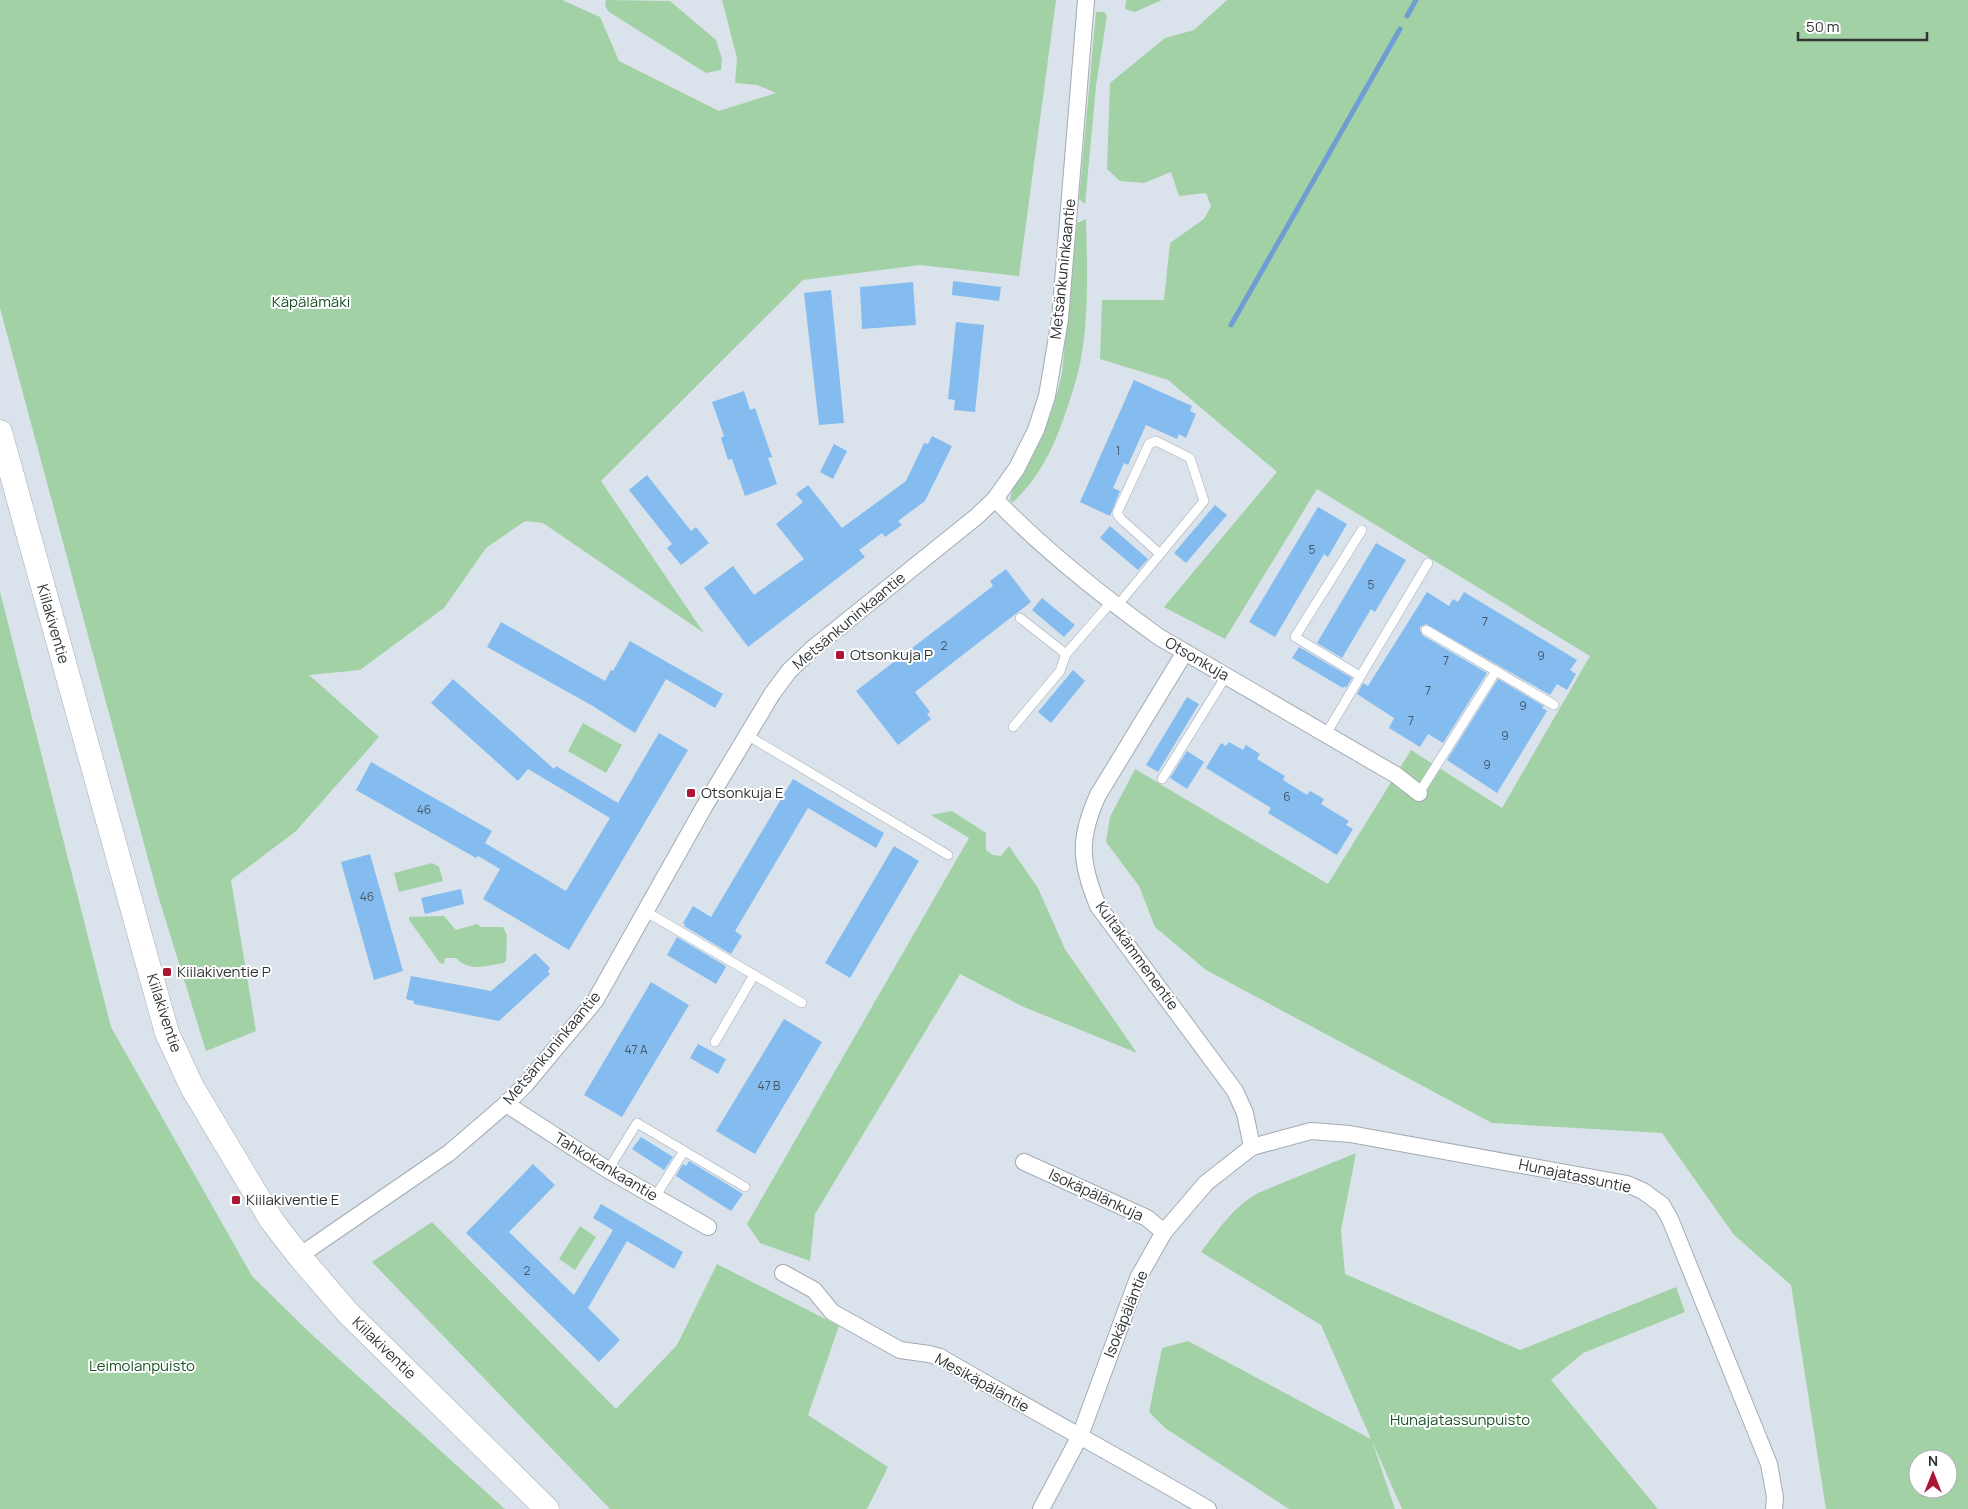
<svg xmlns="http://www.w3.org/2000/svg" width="1968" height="1509" viewBox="0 0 1968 1509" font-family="Manrope,sans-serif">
	<rect width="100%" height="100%" fill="#dae3eb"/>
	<g fill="#a3d1a6" fill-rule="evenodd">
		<polygon points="0,0 562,0 600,17 619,61 719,111 776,93 757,85 735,83 737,58 722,0 1056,0 1019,276 920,265 803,280 601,481 704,633 543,523 525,521 486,548 444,608 360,670 309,675 379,737 296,831 231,880 256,1031 206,1051 157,892 0,308"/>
		<polygon points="606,0 670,1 716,40 722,59 721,70 706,73 609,12 605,6"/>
		<polygon points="1126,0 1162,0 1135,12 1125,9"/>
		<path d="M 1227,0 L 1968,0 L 1968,1509 L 1826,1509 L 1791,1285 L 1734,1235 L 1662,1133 L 1492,1123 L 1206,970 L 1155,927 L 1139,886 L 1106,842 L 1110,817 L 1135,769 L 1328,884 L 1411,750 L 1502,808 L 1590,656 L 1317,489 L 1225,639 L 1164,607 L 1277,472 L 1168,380 L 1100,359 L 1102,300 L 1164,300 L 1170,243 L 1204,219 L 1211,206 L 1206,193 L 1179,196 L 1171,172 L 1144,183 L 1120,181 L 1107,169 L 1110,83 L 1165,38 L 1194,30 ZM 1918,1459 L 1948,1459 L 1948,1489 L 1918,1489 Z"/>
		<polygon points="1096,12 1104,12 1107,16 1096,86 1085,204 1079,199"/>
		<path d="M 1086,219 C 1087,263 1089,309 1082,353 C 1078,377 1070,400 1062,423 C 1051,453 1036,482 1012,503 L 1010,499 L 1012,490 C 1036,454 1053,416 1062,373 L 1077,223 Z"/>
		<polygon points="0,592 111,1027 252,1276 308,1331 505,1509 0,1509"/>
		<polygon points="583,723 622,745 606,773 568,751"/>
		<polygon points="952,811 986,833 986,850 993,855 1001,856 1009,846 1038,888 1065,949 1137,1053 1024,1007 960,974 815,1214 810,1261 760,1243 747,1224 969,838 931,815"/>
		<polygon points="432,863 439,867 443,881 399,892 394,873"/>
		<path d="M 444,916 L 456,930 L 477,924 L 481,927 L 503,927 L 507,935 L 506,961 L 503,963 C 486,966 469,972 456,958 L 445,958 L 444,964 L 440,963 L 409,920 L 409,917 Z"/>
		<path d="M 1356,1153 L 1341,1230 L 1345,1274 L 1520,1350 L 1676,1287 L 1685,1312 L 1583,1353 L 1551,1380 L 1658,1509 L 1402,1509 L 1372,1441 L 1395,1509 L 1289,1509 L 1165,1428 L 1149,1412 L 1162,1348 L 1188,1341 L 1371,1439 L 1321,1325 L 1201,1252 C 1218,1230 1233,1207 1258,1193 Z"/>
		<polygon points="432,1222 616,1409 677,1345 717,1264 839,1326 808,1415 888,1467 867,1509 610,1509 372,1262"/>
		<polygon points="580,1226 596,1237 575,1270 559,1259"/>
	</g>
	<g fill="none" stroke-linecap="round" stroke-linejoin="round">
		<g stroke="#6c9ed2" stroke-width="5">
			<polyline points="1407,16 1416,0"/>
			<polyline points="1231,325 1400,29"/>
		</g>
	</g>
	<g fill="#84bcf0">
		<polygon points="953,281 1001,287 999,301 952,295"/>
		<polygon points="913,282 916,325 862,329 860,287"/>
		<polygon points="831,290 844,423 819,425 804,293"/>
		<polygon points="956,322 984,325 975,412 954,410 955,400 948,399"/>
		<polygon points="1134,380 1192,406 1190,411 1196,414 1186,438 1179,434 1177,439 1146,425 1128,465 1124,463 1113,488 1120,491 1110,516 1080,502"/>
		<polygon points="744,391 750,410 755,408 772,457 768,458 777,484 745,496 732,459 728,460 721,438 724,436 712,402"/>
		<polygon points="932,436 952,446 925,501 898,521 902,525 885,537 882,533 859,550 865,557 748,647 704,588 733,566 754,595 804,559 776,524 803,502 796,494 808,485 842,528 906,481 924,443 928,444"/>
		<polygon points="834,444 847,451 833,479 820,472"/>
		<polygon points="647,475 691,531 696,527 709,543 681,565 667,548 672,544 629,490"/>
		<polygon points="1215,505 1227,515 1186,563 1174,553"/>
		<polygon points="1318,507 1347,524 1328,557 1324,554 1275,637 1249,622"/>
		<polygon points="1110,526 1148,559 1138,570 1100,538"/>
		<polygon points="1376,543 1406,560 1375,612 1371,609 1342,658 1317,643"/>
		<polygon points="1006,569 1031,602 915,692 930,712 927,714 931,719 898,745 856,691 993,586 990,581"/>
		<polygon points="1427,592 1449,606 1453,599 1458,602 1464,592 1577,660 1570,670 1576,674 1567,690 1557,684 1550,695 1426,624 1420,627 1420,630 1422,635 1487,673 1443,743 1428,734 1420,747 1389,728 1394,718 1357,694 1363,683 1368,686"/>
		<polygon points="1042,598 1075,625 1064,637 1032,610"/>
		<polygon points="501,622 605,681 611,670 613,671 630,641 723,694 715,708 666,679 635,733 591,705 487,647"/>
		<polygon points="1299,647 1352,678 1346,688 1344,686 1343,688 1292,658"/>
		<polygon points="1073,670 1085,681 1051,723 1038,712"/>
		<polygon points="453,679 554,769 556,766 618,803 659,733 688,750 569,950 483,899 500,869 478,856 476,858 356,790 371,762 492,831 485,843 566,891 610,818 528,769 518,781 431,703"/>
		<polygon points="1498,679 1544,706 1542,708 1547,711 1497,793 1447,760"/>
		<polygon points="1187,697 1199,704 1158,772 1146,765"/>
		<polygon points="1229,742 1243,750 1246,745 1260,754 1257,759 1285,776 1283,780 1307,795 1310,791 1324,799 1321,804 1349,821 1346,825 1353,829 1337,855 1268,813 1271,808 1206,768 1221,743 1226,746"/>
		<polygon points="1187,751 1204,762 1187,789 1170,778"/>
		<polygon points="793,779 884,833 876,848 808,808 735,931 742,936 731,954 684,926 685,924 683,923 693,906 711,917"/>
		<polygon points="894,846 919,861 850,978 825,963"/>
		<polygon points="370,854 403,971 374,980 341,862"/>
		<polygon points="461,889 464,904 425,914 421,898"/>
		<polygon points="677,937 724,965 726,967 716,984 667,955"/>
		<polygon points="535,953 550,968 548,972 550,974 499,1021 414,1004 414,1001 406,999 411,976 491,991"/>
		<polygon points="651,982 689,1005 622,1117 584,1095"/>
		<polygon points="784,1019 822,1042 755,1154 716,1131"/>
		<polygon points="698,1044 726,1059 718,1074 690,1058"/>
		<polygon points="641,1137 673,1157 664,1170 632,1149"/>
		<polygon points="689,1161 743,1194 731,1211 676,1176 683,1164 686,1166"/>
		<polygon points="533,1164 555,1185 509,1232 574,1295 613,1230 593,1218 601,1204 683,1252 674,1269 627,1241 588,1308 620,1340 599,1362 466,1233"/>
	</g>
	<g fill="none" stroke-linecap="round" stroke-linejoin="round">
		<defs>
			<g id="lane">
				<polyline points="1117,606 1204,501 1190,458 1156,441 1149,444 1117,513 1121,519 1160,554"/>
				<polyline points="1020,618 1066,654"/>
				<polyline points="1426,630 1554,705"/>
				<polyline points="1360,676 1295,637 1362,530"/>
				<polyline points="1013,727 1060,671 1066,654 1112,601"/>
				<polyline points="1326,734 1428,563"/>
				<polyline points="747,735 948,855"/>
				<polyline points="1162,779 1226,676"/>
				<polyline points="1419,793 1496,671"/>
				<polyline points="645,911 802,1003"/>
				<polyline points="715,1042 754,975"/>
				<polyline points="608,1170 637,1123 745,1187"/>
				<polyline points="655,1197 684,1151"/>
			</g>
			<g id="street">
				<path d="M 995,499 C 1044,550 1102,596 1159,637 L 1396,775 L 1419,793"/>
				<path d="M 1185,652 L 1098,795 C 1078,839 1080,862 1098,906 L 1235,1091 L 1245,1113 L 1252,1147"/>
				<polyline points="506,1104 608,1170 708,1227"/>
				<polyline points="1024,1162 1147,1218 1164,1232"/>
				<polyline points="299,1256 449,1153 506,1104 526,1084 595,1001 704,807 772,694 789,671 812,649 976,517 995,499 1017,468 1036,430 1047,396 1060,319 1086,0"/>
				<path d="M 783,1273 L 814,1290 L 832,1312 L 900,1350 L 929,1354 L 940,1357 C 1029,1409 1119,1457 1208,1509"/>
				<polyline points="1041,1509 1080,1436 1138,1278 1164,1232 1206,1183 1252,1147 1311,1131 1350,1134 1627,1184 1643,1191 1662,1205 1670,1219 1769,1464 1775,1497 1774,1509"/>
			</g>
			<polyline id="secondary" points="0,432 167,1033 192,1087 272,1221 299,1256 348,1313 547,1509"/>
		</defs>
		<use href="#lane" stroke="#a3abb3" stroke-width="10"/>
		<use href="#street" stroke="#a3abb3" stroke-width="18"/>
		<use href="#secondary" stroke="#a3abb3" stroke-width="25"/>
		<use href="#lane" stroke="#fff" stroke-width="9"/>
		<use href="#street" stroke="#fff" stroke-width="16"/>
		<use href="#secondary" stroke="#fff" stroke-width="24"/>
	</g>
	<g fill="#ac1736" stroke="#fff" stroke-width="2">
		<rect x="835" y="650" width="10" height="10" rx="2.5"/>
		<rect x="686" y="788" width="10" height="10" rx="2.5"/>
		<rect x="162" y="967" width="10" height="10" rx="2.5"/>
		<rect x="231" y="1195" width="10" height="10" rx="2.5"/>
	</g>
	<g text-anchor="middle" stroke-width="4" stroke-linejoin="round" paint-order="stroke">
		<g font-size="12" fill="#455564">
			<text x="1118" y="455">1</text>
			<text x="1312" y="554">5</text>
			<text x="1371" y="589">5</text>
			<text x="1485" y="626">7</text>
			<text x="944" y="650">2</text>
			<text x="1541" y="660">9</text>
			<text x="1446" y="665">7</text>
			<text x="1428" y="695">7</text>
			<text x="1523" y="710">9</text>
			<text x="1411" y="725">7</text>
			<text x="1505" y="740">9</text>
			<text x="1487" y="769">9</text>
			<text x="1287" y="801">6</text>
			<text x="424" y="814">46</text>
			<text x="367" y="901">46</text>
			<text x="636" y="1054">47 A</text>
			<text x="769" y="1090">47 B</text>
			<text x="527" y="1275">2</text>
		</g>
		<g font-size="15" fill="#303336" stroke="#fff">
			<text transform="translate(1063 269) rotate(-84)" y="5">Metsänkuninkaantie</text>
			<text transform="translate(849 621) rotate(-40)" y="5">Metsänkuninkaantie</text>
			<text transform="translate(53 624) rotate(74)" y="5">Kiilakiventie</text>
			<text transform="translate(1197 659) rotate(30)" y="5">Otsonkuja</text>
			<text transform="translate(1137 956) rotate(54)" y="5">Kultakämmenentie</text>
			<text transform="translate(164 1013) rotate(72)" y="5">Kiilakiventie</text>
			<text transform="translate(552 1048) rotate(-50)" y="5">Metsänkuninkaantie</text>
			<text transform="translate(606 1167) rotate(31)" y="5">Tahkokankaantie</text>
			<text transform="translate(1575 1176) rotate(12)" y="5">Hunajatassuntie</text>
			<text transform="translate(1096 1195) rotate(25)" y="5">Isokäpälänkuja</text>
			<text transform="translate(1126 1314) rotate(-68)" y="5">Isokäpäläntie</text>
			<text transform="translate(384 1348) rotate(44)" y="5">Kiilakiventie</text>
			<text transform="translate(982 1383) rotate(29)" y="5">Mesikäpäläntie</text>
		</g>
		<g font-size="15" fill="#175221" stroke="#fff">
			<text x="311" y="307">Käpälämäki</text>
			<text x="142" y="1371">Leimolanpuisto</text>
			<text x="1460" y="1425">Hunajatassunpuisto</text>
		</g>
		<g font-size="15" fill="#303336" stroke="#fff" text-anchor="start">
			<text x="850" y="660">Otsonkuja P</text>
			<text x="701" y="798">Otsonkuja E</text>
			<text x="177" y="977">Kiilakiventie P</text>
			<text x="246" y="1205">Kiilakiventie E</text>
		</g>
	</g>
	<g transform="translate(1933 1474)"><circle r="24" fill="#ffffff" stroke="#acadaf"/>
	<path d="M0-4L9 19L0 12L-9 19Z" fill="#ac1736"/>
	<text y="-8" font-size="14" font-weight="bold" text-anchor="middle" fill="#303336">N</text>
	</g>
	<path d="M1798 32v8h129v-8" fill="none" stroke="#303336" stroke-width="2.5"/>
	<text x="1806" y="32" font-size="15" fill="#303336" stroke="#ffffff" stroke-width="4" paint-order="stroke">50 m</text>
</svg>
